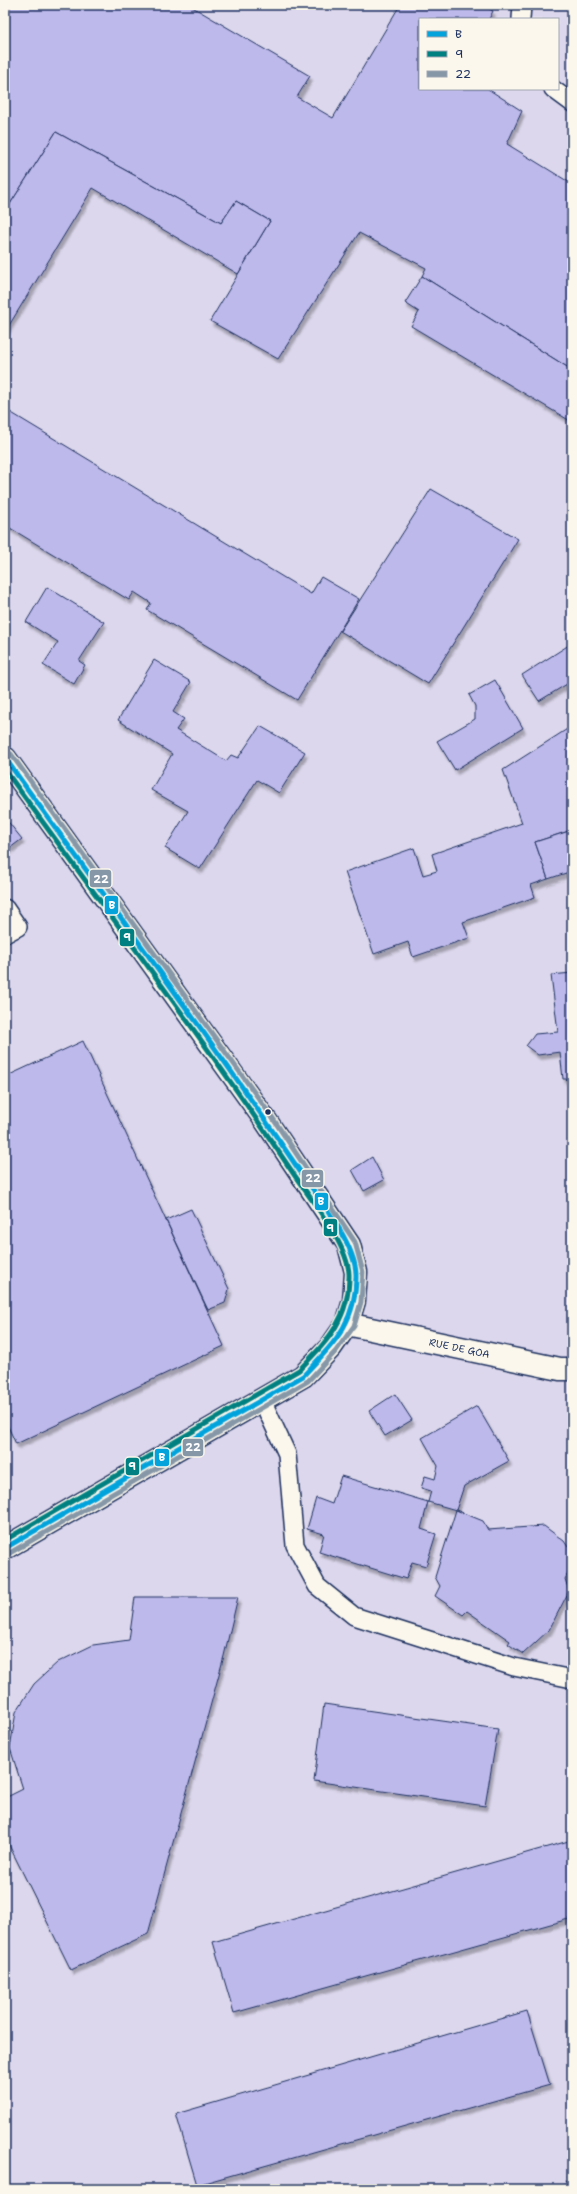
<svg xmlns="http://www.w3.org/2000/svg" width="577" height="2194" viewBox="0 0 577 2194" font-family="'Shantell Sans',sans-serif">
	<defs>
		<filter id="shadow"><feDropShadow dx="2.5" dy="4.5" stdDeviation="1" flood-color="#0004"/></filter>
	</defs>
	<rect width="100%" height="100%" fill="#e9e4ec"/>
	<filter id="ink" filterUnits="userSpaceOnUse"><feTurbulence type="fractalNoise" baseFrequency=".025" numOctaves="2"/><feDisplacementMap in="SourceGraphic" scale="8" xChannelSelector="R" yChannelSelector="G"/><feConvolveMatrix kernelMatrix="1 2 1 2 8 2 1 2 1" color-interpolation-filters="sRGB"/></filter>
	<g filter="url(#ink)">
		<path fill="#dcd7ec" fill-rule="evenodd" d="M 5,5 L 572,5 L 572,2189 L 5,2189 ZM 420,19 L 558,19 L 558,89 L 420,89 Z"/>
		<g fill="#beb9eb" stroke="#1b2f5e" filter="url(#shadow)">
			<polygon points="5,5 189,5 310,76 297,97 333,118 400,5 483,5 493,11 489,19 420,19 420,89 488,89 522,111 507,144 572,184 572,370 422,276 426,268 359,233 278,359 210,321 270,221 236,201 221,223 56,132 5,212"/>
			<polygon points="56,132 221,223 236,201 270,221 238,274 93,188 5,332 5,212"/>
			<polygon points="422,276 572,370 572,422 411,326 419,312 405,303"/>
			<polygon points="5,409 311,594 321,577 359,599 297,700 147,610 151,603 134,592 129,600 5,525"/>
			<polygon points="431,489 518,539 428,684 340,631"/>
			<polygon points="47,587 104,622 79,661 85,665 74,684 43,665 58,642 26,622"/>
			<polygon points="569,645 572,651 572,681 539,701 522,675"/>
			<polygon points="154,660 191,682 173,712 184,719 176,730 226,761 231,755 238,758 260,726 305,752 279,793 257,780 200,869 165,848 188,811 151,790 172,754 118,720"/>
			<polygon points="495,680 523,728 455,770 437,741 475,719 475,706 469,695"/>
			<polygon points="572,726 572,830 535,842 548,879 531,885 535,897 463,922 469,938 413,957 408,942 374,954 345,872 414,848 423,875 437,871 432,854 522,823 503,770"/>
			<polygon points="5,818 22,839 6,851 5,849"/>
			<polygon points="572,830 572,871 548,879 535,842"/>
			<polygon points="572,973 572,1079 563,1079 560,1052 538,1055 526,1046 535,1034 558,1032 551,975"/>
			<polygon points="83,1041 224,1346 16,1444 5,1420 5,1077"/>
			<polygon points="372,1157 384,1180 364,1191 352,1170"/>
			<polygon points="191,1209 229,1289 225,1303 208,1310 166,1220"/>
			<polygon points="395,1394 412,1420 385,1436 369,1411"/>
			<polygon points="477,1406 509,1461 464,1486 456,1510 428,1502 431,1491 421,1488 425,1476 435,1479 438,1466 422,1438"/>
			<polygon points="341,1476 428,1502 421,1529 436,1534 426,1566 412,1562 406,1579 319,1552 324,1534 307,1529 316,1498 332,1504"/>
			<polygon points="456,1510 483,1521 488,1530 544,1526 564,1541 570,1550 572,1566 565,1579 569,1591 549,1630 523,1654 508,1644 510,1641 467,1611 463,1615 435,1596 440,1586 435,1577"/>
			<polygon points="135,1597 238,1597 224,1656 148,1934 71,1970 5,1837 5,1798 23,1789 10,1748 16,1712 34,1684 58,1662 93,1645 129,1640"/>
			<polygon points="324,1704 498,1729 485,1806 314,1781"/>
			<polygon points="572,1840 572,1918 234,2013 213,1942"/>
			<polygon points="527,2011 550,2085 197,2185 176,2114"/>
		</g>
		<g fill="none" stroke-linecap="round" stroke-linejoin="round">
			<defs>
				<g id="service">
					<polyline points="521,19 522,5"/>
					<polyline points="553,89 572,103"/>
					<polyline points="5,908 18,927 5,934"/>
					<polyline points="262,1400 287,1454 295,1545 317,1586 354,1616 514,1667 572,1679"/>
				</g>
				<g id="minor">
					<polyline points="5,758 266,1121 349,1245 356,1272 354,1301 347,1324 331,1347 303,1376 5,1548"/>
					<path id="s1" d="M 347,1324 L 560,1369 L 572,1369"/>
				</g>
			</defs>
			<use href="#service" stroke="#1b2f5e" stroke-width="20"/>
			<use href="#minor" stroke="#1b2f5e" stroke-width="25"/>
			<polyline stroke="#1b2f5e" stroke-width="2.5" stroke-dasharray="1 3" stroke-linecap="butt" points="563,2189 572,2171"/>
			<use href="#service" stroke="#fbf7ec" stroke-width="17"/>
			<use href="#minor" stroke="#fbf7ec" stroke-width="22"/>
			<defs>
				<path id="bus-1" d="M 5,758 C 102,893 202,1026 295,1164 C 313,1191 355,1241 356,1274 C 357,1322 334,1343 303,1376 L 5,1548"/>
				<path id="bus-2" d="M 5,770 C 101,903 200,1034 291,1170 C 308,1196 348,1244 349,1274 C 350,1319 327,1341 299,1370 L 5,1540"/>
				<polyline id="bus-3" points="8,1554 308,1381 336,1351 354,1326 361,1302 363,1272 355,1242 272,1117 11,754"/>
			</defs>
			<use href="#bus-1" stroke="#fbf7ec" stroke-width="8"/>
			<use href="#bus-2" stroke="#fbf7ec" stroke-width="8"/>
			<use href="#bus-3" stroke="#fbf7ec" stroke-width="8"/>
			<use href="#bus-1" stroke="#04a3dc" stroke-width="5"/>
			<use href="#bus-2" stroke="#008080" stroke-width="5"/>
			<use href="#bus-3" stroke="#8697a7" stroke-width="5"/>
		</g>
	</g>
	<circle fill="#1b2f5e" stroke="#fbf7ec" stroke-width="1.5" cx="268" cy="1112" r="3.5"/>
	<g text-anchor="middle" stroke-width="4" stroke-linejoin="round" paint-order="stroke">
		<g font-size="10" fill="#1b2f5e" stroke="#fbf7ec">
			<text dy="4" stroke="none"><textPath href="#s1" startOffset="115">RUE DE GOA</textPath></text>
		</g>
	</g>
	<g stroke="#fbf7ec" stroke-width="1.5">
		<rect x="89" y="869" width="23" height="19" rx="4" fill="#8697a7"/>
		<rect x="104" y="895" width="15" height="20" rx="4" fill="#04a3dc"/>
		<rect x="119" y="928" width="16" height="19" rx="4" fill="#008080"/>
		<rect x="301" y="1169" width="23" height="19" rx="4" fill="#8697a7"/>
		<rect x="314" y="1192" width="15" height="19" rx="4" fill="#04a3dc"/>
		<rect x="323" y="1218" width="15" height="19" rx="4" fill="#008080"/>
		<rect x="182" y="1438" width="22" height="19" rx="4" fill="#8697a7"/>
		<rect x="154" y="1448" width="16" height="19" rx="4" fill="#04a3dc"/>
		<rect x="125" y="1457" width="15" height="19" rx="4" fill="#008080"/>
	</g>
	<g font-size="11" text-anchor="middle" font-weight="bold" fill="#fff">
		<text x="101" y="883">22</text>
		<text x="112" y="909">B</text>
		<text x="127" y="941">9</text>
		<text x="313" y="1182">22</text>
		<text x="321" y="1205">B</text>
		<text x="330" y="1232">9</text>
		<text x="193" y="1451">22</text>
		<text x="162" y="1461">B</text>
		<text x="132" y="1470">9</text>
	</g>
	<rect width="577" height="2194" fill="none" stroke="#fbf7ec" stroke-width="20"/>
	<rect x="10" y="10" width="557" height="2174" fill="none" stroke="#1b2f5e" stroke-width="1.5" filter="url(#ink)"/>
	<rect x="419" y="18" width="140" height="72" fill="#fbf7ec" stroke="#a1a7b3"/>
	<rect x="427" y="31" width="20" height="6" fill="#04a3dc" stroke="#a1a7b3"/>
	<text x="455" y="38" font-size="12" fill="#1b2f5e">B</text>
	<rect x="427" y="51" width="20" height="6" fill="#008080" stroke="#a1a7b3"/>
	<text x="455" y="58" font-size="12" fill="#1b2f5e">9</text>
	<rect x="427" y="71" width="20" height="6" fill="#8697a7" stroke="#a1a7b3"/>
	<text x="455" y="78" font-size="12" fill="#1b2f5e">22</text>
</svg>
